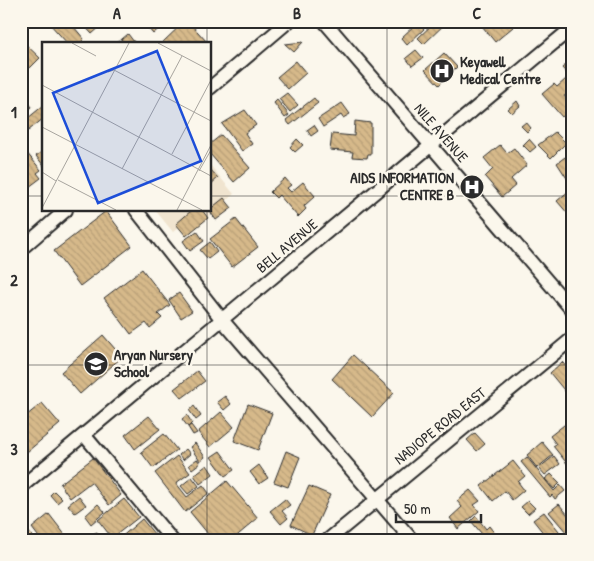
<svg xmlns="http://www.w3.org/2000/svg" width="594" height="561" viewBox="0 0 594 561" font-family="'Patrick Hand',sans-serif">
	<defs>
		<pattern id="building-back-hatch" width="6" height="6" patternUnits="userSpaceOnUse" patternTransform="scale(1.25)"><rect width="6" height="6" fill="#d6b98a"/><path d="M-1 5l2 2M0 0l6 6M5-1l2 2" fill="none" stroke="#b89f77"/></pattern>
	</defs>
	<rect width="100%" height="100%" fill="#fbf7ec"/>
	<filter id="ink" filterUnits="userSpaceOnUse"><feTurbulence type="fractalNoise" baseFrequency=".02" numOctaves="2"/><feDisplacementMap in="SourceGraphic" scale="10" xChannelSelector="R" yChannelSelector="G"/><feConvolveMatrix kernelMatrix="1 2 1 2 8 2 1 2 1" color-interpolation-filters="sRGB"/></filter>
	<g filter="url(#ink)">
		<g fill="#f0e4cf">
			<polygon points="210,165 234,194 207,217 202,210 210,210"/>
			<polygon points="155,210 199,210 173,232"/>
		</g>
		<g fill="url(#building-back-hatch)" stroke="#2b2b2b">
			<polygon points="52,21 80,21 74,27 84,39 79,44 68,44 49,23"/>
			<polygon points="80,21 96,21 101,26 92,34"/>
			<polygon points="142,21 167,21 153,34"/>
			<polygon points="185,21 188,21 207,42 165,44 163,42"/>
			<polygon points="436,21 448,21 424,44 418,38"/>
			<polygon points="478,21 508,21 513,27 495,42"/>
			<polygon points="418,22 424,29 407,45 401,38"/>
			<polygon points="128,34 134,42 116,44"/>
			<polygon points="21,40 40,58 21,77"/>
			<polygon points="303,42 294,52 285,44"/>
			<polygon points="416,50 423,58 412,66 406,58"/>
			<polygon points="444,53 457,67 439,85 425,70"/>
			<polygon points="573,59 573,80 562,68"/>
			<polygon points="296,61 306,73 288,89 277,77"/>
			<polygon points="566,79 573,88 564,96 573,107 562,117 542,94 554,84 557,87"/>
			<polygon points="287,93 298,105 290,112 279,99"/>
			<polygon points="21,94 32,107 21,116"/>
			<polygon points="314,98 318,103 290,125 286,120"/>
			<polygon points="277,100 289,115 285,118 274,103"/>
			<polygon points="517,101 520,106 512,113 508,109"/>
			<polygon points="342,103 350,114 343,118 341,115 323,127 318,119"/>
			<polygon points="44,105 44,118 28,131 22,123"/>
			<polygon points="245,110 256,125 245,133 252,144 242,151 222,124"/>
			<polygon points="355,121 371,123 371,154 368,154 367,158 352,157 353,152 330,150 332,134 354,136"/>
			<polygon points="526,122 531,128 527,132 521,126"/>
			<polygon points="314,125 318,131 311,136 307,130"/>
			<polygon points="555,132 566,143 551,158 538,145"/>
			<polygon points="221,135 250,168 234,182 210,154 210,144"/>
			<polygon points="297,139 303,145 295,152 290,147"/>
			<polygon points="529,139 536,147 530,152 523,145"/>
			<polygon points="500,145 507,153 514,148 527,165 511,179 516,185 502,197 485,177 493,169 484,158"/>
			<polygon points="21,146 41,170 37,173 41,178 21,193"/>
			<polygon points="44,150 44,166 36,156"/>
			<polygon points="565,157 573,168 573,181 570,183 557,163"/>
			<polygon points="210,169 218,178 210,185"/>
			<polygon points="285,178 291,185 287,188 291,192 303,182 315,196 304,206 306,209 298,217 279,195 276,198 270,192"/>
			<polygon points="571,189 573,191 573,212 569,215 557,201"/>
			<polygon points="224,198 232,208 216,220 209,210"/>
			<polygon points="192,210 202,210 208,218 186,236 176,224"/>
			<polygon points="106,211 132,246 80,286 54,251"/>
			<polygon points="236,219 258,247 232,267 210,239"/>
			<polygon points="197,231 204,241 190,251 183,241"/>
			<polygon points="210,242 217,252 208,259 200,250"/>
			<rect x="571" y="254" width="2" height="33"/>
			<polygon points="142,269 170,305 158,314 162,318 150,328 146,323 131,334 104,298"/>
			<polygon points="179,293 192,311 181,318 169,300"/>
			<polygon points="103,335 122,357 80,394 61,372"/>
			<polygon points="353,355 394,393 372,417 332,379"/>
			<polygon points="562,362 573,374 573,401 550,373"/>
			<polygon points="197,371 205,381 182,398 174,389"/>
			<polygon points="225,396 231,404 224,410 217,402"/>
			<polygon points="42,403 60,424 21,457 21,420"/>
			<polygon points="248,404 272,413 258,450 234,441"/>
			<polygon points="194,406 201,416 196,420 189,410"/>
			<polygon points="221,412 234,427 210,447 198,432"/>
			<polygon points="187,415 192,423 188,427 182,419"/>
			<polygon points="149,416 160,429 135,449 125,435"/>
			<polygon points="573,418 573,435 566,440 573,448 573,471 553,446 556,444 550,436"/>
			<polygon points="191,425 197,433 193,435 188,427"/>
			<polygon points="475,433 485,444 477,451 467,440"/>
			<polygon points="164,434 177,450 153,468 141,452"/>
			<polygon points="542,442 553,455 537,468 527,455"/>
			<polygon points="195,443 205,457 200,461 190,447"/>
			<polygon points="186,449 190,454 183,460 179,455"/>
			<polygon points="220,451 234,470 225,476 211,457"/>
			<polygon points="286,451 300,457 288,487 274,482"/>
			<polygon points="177,456 190,473 176,483 187,497 203,485 209,493 185,512 155,473"/>
			<polygon points="554,456 560,464 545,475 539,468"/>
			<polygon points="527,457 554,491 560,485 565,491 555,499 552,495 550,497 521,462"/>
			<polygon points="93,458 121,495 109,505 91,482 70,498 60,484"/>
			<polygon points="197,459 200,463 192,469 189,465"/>
			<polygon points="513,461 525,476 518,482 524,490 512,500 505,491 493,501 481,486"/>
			<polygon points="207,465 213,474 200,484 194,475"/>
			<polygon points="259,465 268,478 259,484 250,472"/>
			<polygon points="551,474 560,483 554,489 545,479"/>
			<polygon points="192,477 199,486 188,494 181,486"/>
			<polygon points="227,481 258,518 232,540 213,540 190,512"/>
			<polygon points="309,486 330,495 312,535 291,525"/>
			<polygon points="470,490 480,501 474,505 479,511 458,529 450,518 462,507 457,501"/>
			<polygon points="54,491 62,499 57,503 50,495"/>
			<polygon points="79,496 86,505 75,513 68,505"/>
			<polygon points="124,499 139,517 112,538 98,520"/>
			<polygon points="285,499 290,505 282,511 288,518 281,524 270,511"/>
			<polygon points="528,501 535,508 528,514 521,507"/>
			<polygon points="98,504 105,512 91,524 85,516"/>
			<polygon points="559,504 573,521 573,540 549,512"/>
			<polygon points="544,512 566,540 549,540 533,520"/>
			<polygon points="49,514 69,540 41,540 32,528"/>
			<polygon points="476,516 486,529 489,526 500,540 487,540 471,521"/>
			<polygon points="142,519 155,535 149,540 118,540"/>
			<polygon points="21,522 35,540 21,540"/>
			<polygon points="97,532 101,540 88,540 86,537"/>
		</g>
		<g fill="none" stroke-linecap="round" stroke-linejoin="round">
			<defs>
				<g id="minor">
					<polyline points="324,21 573,311"/>
					<polyline points="210,88 289,21"/>
					<polyline points="136,210 223,321 412,540"/>
					<polyline points="21,249 66,210"/>
					<polyline points="85,436 172,540"/>
					<polyline points="21,487 573,27"/>
					<polyline points="328,540 573,338"/>
				</g>
			</defs>
			<use href="#minor" stroke="#2b2b2b" stroke-width="16"/>
			<use href="#minor" stroke="#fbf7ec" stroke-width="12"/>
		</g>
	</g>
	<path fill="none" stroke="#2b2b2b" stroke-width="1" stroke-opacity="0.55" d="M 207,21 L 207,44M 387,21 L 387,540M 21,196 L 44,196M 210,196 L 573,196M 207,210 L 207,540M 21,365 L 573,365"/>
	<defs>
		<symbol id="hospital-disc" viewBox="-11 -11 22 22"><circle r="9.5" fill="#2b2b2b" stroke="#fbf7ec"/><path d="M-5-5h3v3.5h4V-5h3V5h-3V1.5h-4V5h-3Z" fill="#fff"/></symbol>
		<symbol id="school-disc" viewBox="-11 -11 22 22"><circle r="9.5" fill="#2b2b2b" stroke="#fbf7ec"/><path d="M0-5L7-2L0 1L-7-2ZM-4 1L0 2.5L4 1V4Q0 6-4 4Z" fill="#fff"/></symbol>
	</defs>
	<g fill-rule="evenodd">
		<use href="#hospital-disc" x="428" y="57" width="28" height="28"/>
		<use href="#hospital-disc" x="458" y="173" width="28" height="28"/>
		<use href="#school-disc" x="82" y="350" width="28" height="28"/>
	</g>
	<g text-anchor="middle" stroke-width="5" stroke-linejoin="round" paint-order="stroke">
		<g font-size="15" font-weight="bold" fill="#2b2b2b" stroke="#fbf7ec" text-anchor="start">
			<text x="460" y="67">Keyawell<tspan x="460" dy="17">Medical Centre</tspan></text>
			<text x="454" y="183" text-anchor="end">AIDS INFORMATION<tspan x="454" dy="17">CENTRE B</tspan></text>
			<text x="114" y="360">Aryan Nursery<tspan x="114" dy="17">School</tspan></text>
		</g>
		<g font-size="15" fill="#2b2b2b" stroke="#fbf7ec">
			<text transform="translate(441 133) rotate(49)" y="5">NILE AVENUE</text>
			<text transform="translate(287 246) rotate(-40)" y="5">BELL AVENUE</text>
			<text transform="translate(440 426) rotate(-39)" y="5">NADIOPE ROAD EAST</text>
		</g>
	</g>
	<g transform="translate(42 42)">
		<rect width="169" height="169" fill="#fbf7ec"/>
		<path fill="none" stroke="#a8a59f" stroke-width="1" d="M 30,1 L 54,14M 116,1 L 169,29M 66,30 L 72,28 L 169,79M 0,43 L 169,134M 0,85 L 160,168M 130,112 L 169,38M 80,127 L 140,14M 157,129 L 169,108M 0,130 L 14,139M 16,138 L 74,168M 0,166 L 87,1M 135,168 L 169,103"/>
		<path fill="#1d4ed8" fill-opacity="0.15" stroke="#1d4ed8" stroke-width="2.5" d="M 115,9 L 159,119 L 56,161 L 11,51 Z"/>
		<rect width="169" height="169" fill="none" stroke="#2b2b2b" stroke-width="2.5"/>
	</g>
	<rect width="594" height="561" fill="none" stroke="#fbf7ec" stroke-width="55"/>
	<path d="M396 514v8h85v-8" fill="none" stroke="#2b2b2b" stroke-width="2.5"/>
	<text x="404" y="514" font-size="15" fill="#2b2b2b" stroke="#fbf7ec" stroke-width="4" paint-order="stroke">50 m</text>
	<rect x="28" y="28" width="538" height="506" fill="none" stroke="#2b2b2b" stroke-width="2"/>
	<g font-size="16" text-anchor="middle" font-weight="bold" fill="#2b2b2b">
		<text x="117" y="19">A</text>
		<text x="297" y="19">B</text>
		<text x="477" y="19">C</text>
		<text x="14" y="118">1</text>
		<text x="14" y="286">2</text>
		<text x="14" y="455">3</text>
	</g>
</svg>
